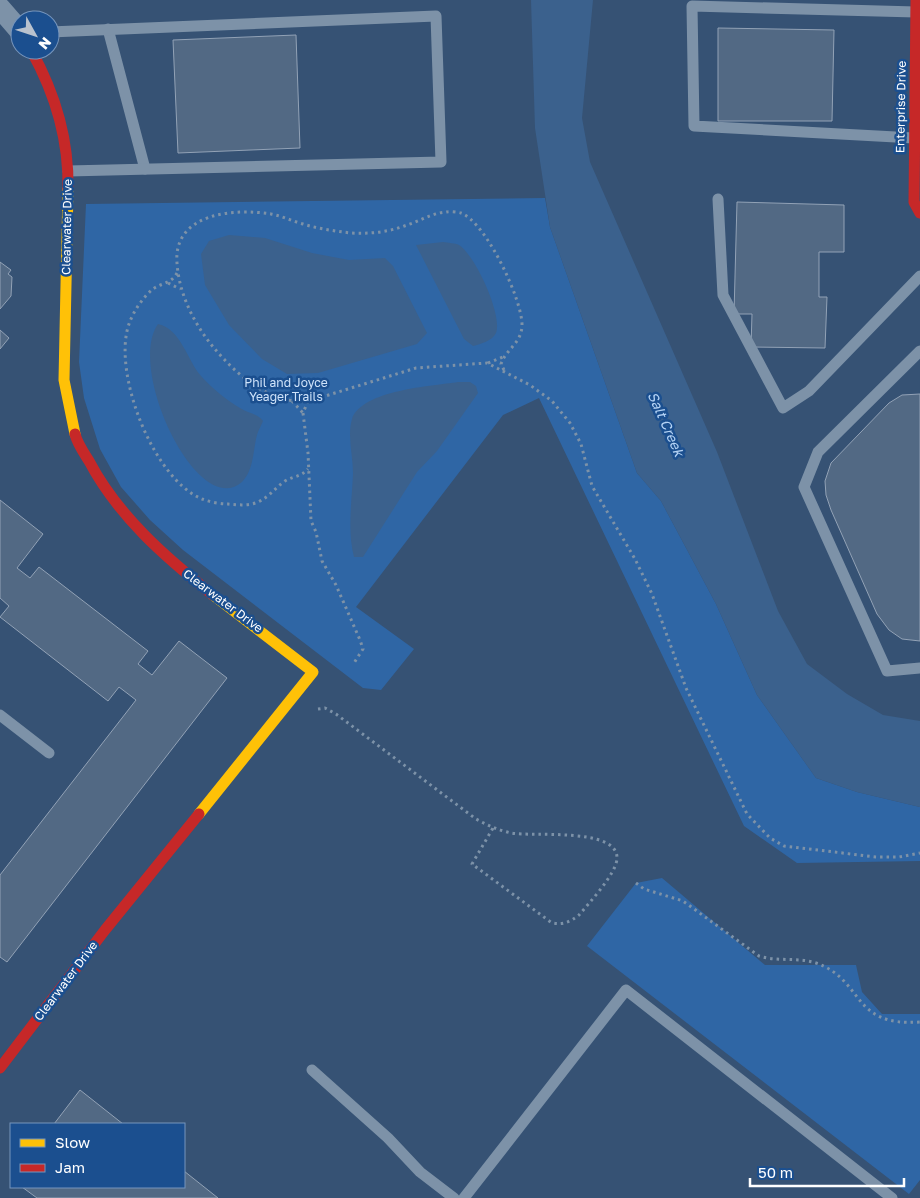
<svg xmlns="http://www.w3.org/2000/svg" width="920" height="1198" viewBox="0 0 920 1198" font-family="'Golos Text',sans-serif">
	<rect width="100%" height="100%" fill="#365274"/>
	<g fill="#2f66a5">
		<polygon points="545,198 550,227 637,473 661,501 716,604 757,695 816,778 857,792 920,807 920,861 797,863 744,826 539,398 503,415 356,607 414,649 381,690 363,688 183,550 150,520 121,487 100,449 84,398 79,362 86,204"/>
		<polygon points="662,878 765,965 856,965 862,992 882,1014 920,1014 920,1180 909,1194 587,946 636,883"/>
	</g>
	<g fill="#3b618d">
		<polygon points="531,0 593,0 582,118 590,162 717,452 778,611 807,664 847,694 883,715 920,721 920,807 857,792 816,778 757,695 716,604 661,501 637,473 550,227 535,128"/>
		<polygon points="229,235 265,238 312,253 349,260 385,258 393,266 427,333 417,344 318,373 287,374 262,359 229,325 205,285 201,254 209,241"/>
		<path d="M 443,242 C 448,243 455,243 459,245 C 475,255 503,315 496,333 C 492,341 481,344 473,346 L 464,339 L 416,245 Z"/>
		<path d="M 158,324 C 181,329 187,360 201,376 C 212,388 226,400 240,408 C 248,413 258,414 263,421 C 261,426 258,431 257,435 C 253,450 254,470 242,482 C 198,521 126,369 158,324 Z"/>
		<path d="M 458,382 L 470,382 L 476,386 L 478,393 L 437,451 L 417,472 L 363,557 L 354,557 C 347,531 352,500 353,473 C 353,455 347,436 352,419 C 362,390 432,386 458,382 Z"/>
	</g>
	<g fill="#526984" stroke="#92a2b6">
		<polygon points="718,28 834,30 832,121 718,121"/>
		<polygon points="296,35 300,148 178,153 173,40"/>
		<polygon points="737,202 844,205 844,252 819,252 819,297 827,297 825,348 751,347 752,314 734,314"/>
		<polygon points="0,262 11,270 8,274 12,277 11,296 0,309"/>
		<polygon points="0,330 9,338 0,349"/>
		<polygon points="920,394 920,641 902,639 889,630 877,614 831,510 826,495 825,481 831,463 889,403 902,395"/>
		<polygon points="0,500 43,534 17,568 30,578 39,567 148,651 138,664 152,675 179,641 227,678 7,962 0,957 0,875 136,700 119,687 108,701 0,617 9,606 0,598"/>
		<polygon points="80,1090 123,1124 54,1124"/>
		<polygon points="184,1171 218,1198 37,1198 22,1187 184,1187"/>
	</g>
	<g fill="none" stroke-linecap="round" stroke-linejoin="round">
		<g stroke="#7d92a8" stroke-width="3" stroke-dasharray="2.5 4" stroke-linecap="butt">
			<path d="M 177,273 C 171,284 161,283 153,289 C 143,297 133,312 129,324 C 112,372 153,479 202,499 C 210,502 220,504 228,504 C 238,505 249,506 258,502 C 269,497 275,488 285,481 C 293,476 301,477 308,469"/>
			<polyline points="168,283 180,289"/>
			<polyline points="488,363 503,357"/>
			<path d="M 504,370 L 501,364 C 506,349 521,344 522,326 C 523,301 486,222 461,213 C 457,212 450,211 446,212 C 432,213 420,221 407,225 C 389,232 371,234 351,233 C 335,231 319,229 303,224 C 292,221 282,216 271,214 C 234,208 173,213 177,263 C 179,294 194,324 214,348 C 237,375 270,405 309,401 L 416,368 L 487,363 L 530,385 L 552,401 L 570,423 L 581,444 L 592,486 L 635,559 L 652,594 L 686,688 L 747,814 L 770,838 L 784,846 L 876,857 L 899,857 L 920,853"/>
			<polyline points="292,401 303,413"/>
			<polyline points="308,401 303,413 308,453 311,521 316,532 322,561 336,585 360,640 363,649 354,663"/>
			<path d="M 318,709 L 325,708 L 336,714 L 476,819 C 487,825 498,830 511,833 C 532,837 617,827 617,858 C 617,873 589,903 579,915 C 570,922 563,925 552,923 L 472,864 L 493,828"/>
			<path d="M 636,883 L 644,889 L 683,901 L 759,956 C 778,962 798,957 816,963 C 865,980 850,1027 920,1022"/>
		</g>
		<g stroke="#7d92a8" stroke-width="11">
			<polyline points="108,29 145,169"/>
			<polyline points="50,32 436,16 441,162 68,171"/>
			<polyline points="914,138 694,126 692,6 916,12"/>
			<polyline points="718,199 723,295 783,408 809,391 920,276"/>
			<polyline points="920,351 818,452 804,487 887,671 920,668"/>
			<polyline points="0,715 49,753"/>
			<polyline points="312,1070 388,1138 420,1172 454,1198"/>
			<polyline points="464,1198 626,990 892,1198"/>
		</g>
		<polyline stroke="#7d92a8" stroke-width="21" points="0,8 20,31"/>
		<g stroke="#ffc107" stroke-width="11">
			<polyline points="68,189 64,380 75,434"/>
			<polyline points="199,814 313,672 213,595"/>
		</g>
		<g stroke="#c62828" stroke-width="11">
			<polyline points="916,0 914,202 920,213"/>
			<path d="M 31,50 C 55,93 69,139 68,189"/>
			<path d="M 75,434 C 77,443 84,453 89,461 C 118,516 165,557 213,595"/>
			<polyline points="0,1068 105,930 199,814"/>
		</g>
	</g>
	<g text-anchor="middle" stroke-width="5" stroke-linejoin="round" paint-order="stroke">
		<g font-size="12" fill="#fff" stroke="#1b4f8f">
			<text transform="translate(901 107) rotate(-89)" y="4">Enterprise Drive</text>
			<text transform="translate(67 227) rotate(-89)" y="4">Clearwater Drive</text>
			<text transform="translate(223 601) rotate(37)" y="4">Clearwater Drive</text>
			<text transform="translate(66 981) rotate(-53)" y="4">Clearwater Drive</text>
		</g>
		<g font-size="12" fill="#cfe3fa" stroke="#1b4f8f">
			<text x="286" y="387">Phil and Joyce<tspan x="286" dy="14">Yeager Trails</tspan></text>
		</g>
		<g font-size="14" font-style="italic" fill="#b5d3f5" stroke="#1b4f8f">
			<text transform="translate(666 424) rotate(66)" y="5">Salt Creek</text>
		</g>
	</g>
	<rect x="10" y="1123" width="175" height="65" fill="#1b4f8f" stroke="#7695bc"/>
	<rect x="20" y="1139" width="25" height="8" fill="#ffc107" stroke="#7695bc"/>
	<text x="55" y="1148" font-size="15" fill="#ffffff">Slow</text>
	<rect x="20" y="1164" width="25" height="8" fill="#c62828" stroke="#7695bc"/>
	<text x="55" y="1173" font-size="15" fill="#ffffff">Jam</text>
	<g transform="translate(35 35) rotate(130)"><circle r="24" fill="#1b4f8f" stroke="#7695bc"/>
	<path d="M0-4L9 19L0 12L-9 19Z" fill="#b9c2ce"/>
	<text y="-8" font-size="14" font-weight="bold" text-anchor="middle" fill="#ffffff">N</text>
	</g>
	<path d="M750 1178v8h154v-8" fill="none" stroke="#ffffff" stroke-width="2.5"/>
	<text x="758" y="1178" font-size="15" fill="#ffffff" stroke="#1b4f8f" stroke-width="4" paint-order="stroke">50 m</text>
</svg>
